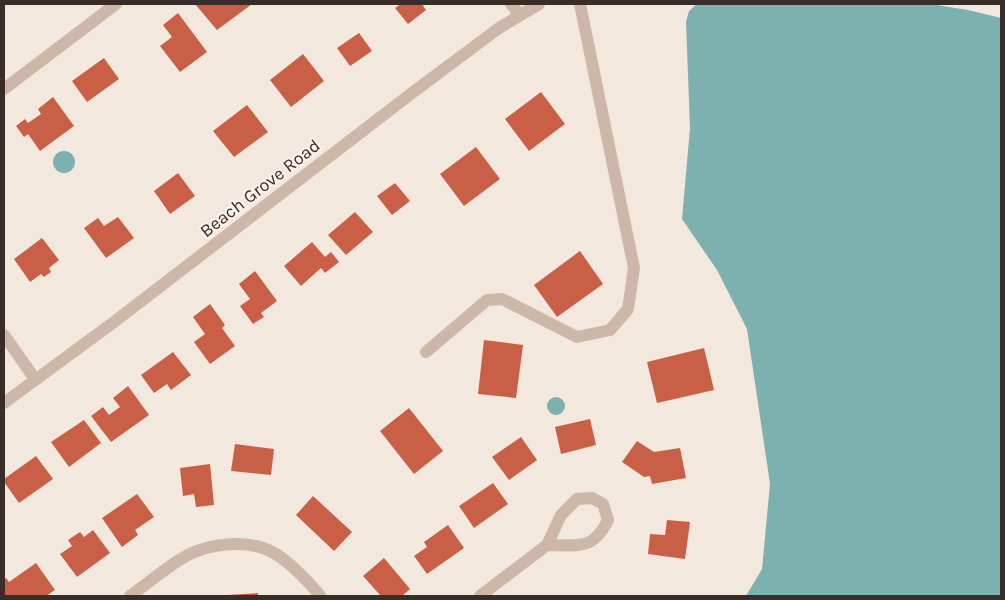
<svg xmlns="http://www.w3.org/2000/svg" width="1005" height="600" viewBox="0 0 1005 600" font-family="Karla,sans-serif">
	<rect width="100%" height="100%" fill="#f3e8de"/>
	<g fill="#7cb1b0">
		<polygon points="697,4 930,4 968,10 1001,18 1001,596 746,596 762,569 770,484 747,329 717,270 682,219 690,128 686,22 689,11"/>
		<circle cx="64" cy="162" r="11"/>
		<circle cx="556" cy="406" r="9"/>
	</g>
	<g fill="#c95f46">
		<polygon points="195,4 252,4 217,30"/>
		<polygon points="401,4 422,4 426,10 408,24 395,8"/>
		<polygon points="178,13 207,52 180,72 160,46 172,37 163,25"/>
		<polygon points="359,33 372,51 350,66 337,48"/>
		<polygon points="303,54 324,81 291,107 270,80"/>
		<polygon points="104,58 119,79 87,102 72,81"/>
		<polygon points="541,92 565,124 529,151 505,119"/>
		<polygon points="53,97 74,126 40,151 28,134 24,137 16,126 25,119 28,123 41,114 38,109"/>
		<polygon points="247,105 268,132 234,157 213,131"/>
		<polygon points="476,147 500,179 464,206 440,174"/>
		<polygon points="178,173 195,196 170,214 154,191"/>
		<polygon points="395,183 410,201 392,215 377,196"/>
		<polygon points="355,212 373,232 346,255 328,235"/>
		<polygon points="118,217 134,238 106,258 84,228 98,218 104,226"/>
		<polygon points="42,238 59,260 49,268 51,272 44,277 41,274 30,282 14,259"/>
		<polygon points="312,242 325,257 331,252 339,262 325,273 321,268 301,286 284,266"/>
		<polygon points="580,251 603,284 557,317 534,285"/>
		<polygon points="255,271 277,301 261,313 264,317 253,324 240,306 250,299 239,284"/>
		<polygon points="210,304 225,325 222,328 235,346 210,364 194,342 205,334 193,317"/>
		<polygon points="484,340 523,345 516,398 478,394"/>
		<polygon points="704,348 714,390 657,403 647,362"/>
		<polygon points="173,352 191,375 171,390 167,384 154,393 141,375"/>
		<polygon points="128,386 149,415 111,442 91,416 103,407 109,415 120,407 113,398"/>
		<polygon points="409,408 443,451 414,474 380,431"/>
		<polygon points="590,419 596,445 561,454 555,427"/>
		<polygon points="84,420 101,443 69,467 51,442"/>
		<polygon points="521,437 537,460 509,480 492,457"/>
		<polygon points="637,441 654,452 680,448 686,478 652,484 650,476 644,477 622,462"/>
		<polygon points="235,444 274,449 271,475 231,471"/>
		<polygon points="36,456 53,479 19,503 4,482 4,479"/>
		<polygon points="210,464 214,505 196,507 194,494 183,496 180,468"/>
		<polygon points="493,483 508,504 474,528 459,506"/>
		<polygon points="137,494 154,517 135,530 138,535 122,547 102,518"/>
		<polygon points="313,496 352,532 334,551 296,515"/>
		<polygon points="667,520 690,522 685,559 648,554 650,534 665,535"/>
		<polygon points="448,525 464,548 427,574 414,556 427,547 424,542"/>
		<polygon points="93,530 110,553 77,577 60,554 72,546 68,540 80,532 84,537"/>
		<polygon points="384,558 410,589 402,596 381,596 363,576"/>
		<polygon points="36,563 55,590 46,596 4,596 4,580 6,578 9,582"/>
		<polygon points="258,593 258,596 228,596 227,595"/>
	</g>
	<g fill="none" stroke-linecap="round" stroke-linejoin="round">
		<g stroke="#ccb7a9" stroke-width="12">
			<polyline points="511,4 520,15"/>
			<polyline points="4,89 116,4"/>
			<polyline points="4,335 35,379"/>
			<polyline points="426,352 487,300 502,299 577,337 610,330 628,309 634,268 580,4"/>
			<polyline points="4,403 114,322 412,93 499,28 539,4"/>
			<path d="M 130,596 C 147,584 168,566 186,556 C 210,543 248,539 272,552 C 287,559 310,583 320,596"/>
			<path d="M 480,596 L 547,545 L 561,515 L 577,499 L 592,498 L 603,504 L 608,520 C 593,551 578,545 547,545"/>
		</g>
	</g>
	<g text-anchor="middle" stroke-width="4.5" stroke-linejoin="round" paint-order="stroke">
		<g font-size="18" fill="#392d29" stroke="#faf2ea">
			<text transform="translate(260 188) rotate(-38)" y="6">Beach Grove Road</text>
		</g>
	</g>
	<rect width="1005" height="600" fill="none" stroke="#392d29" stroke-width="10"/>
</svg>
